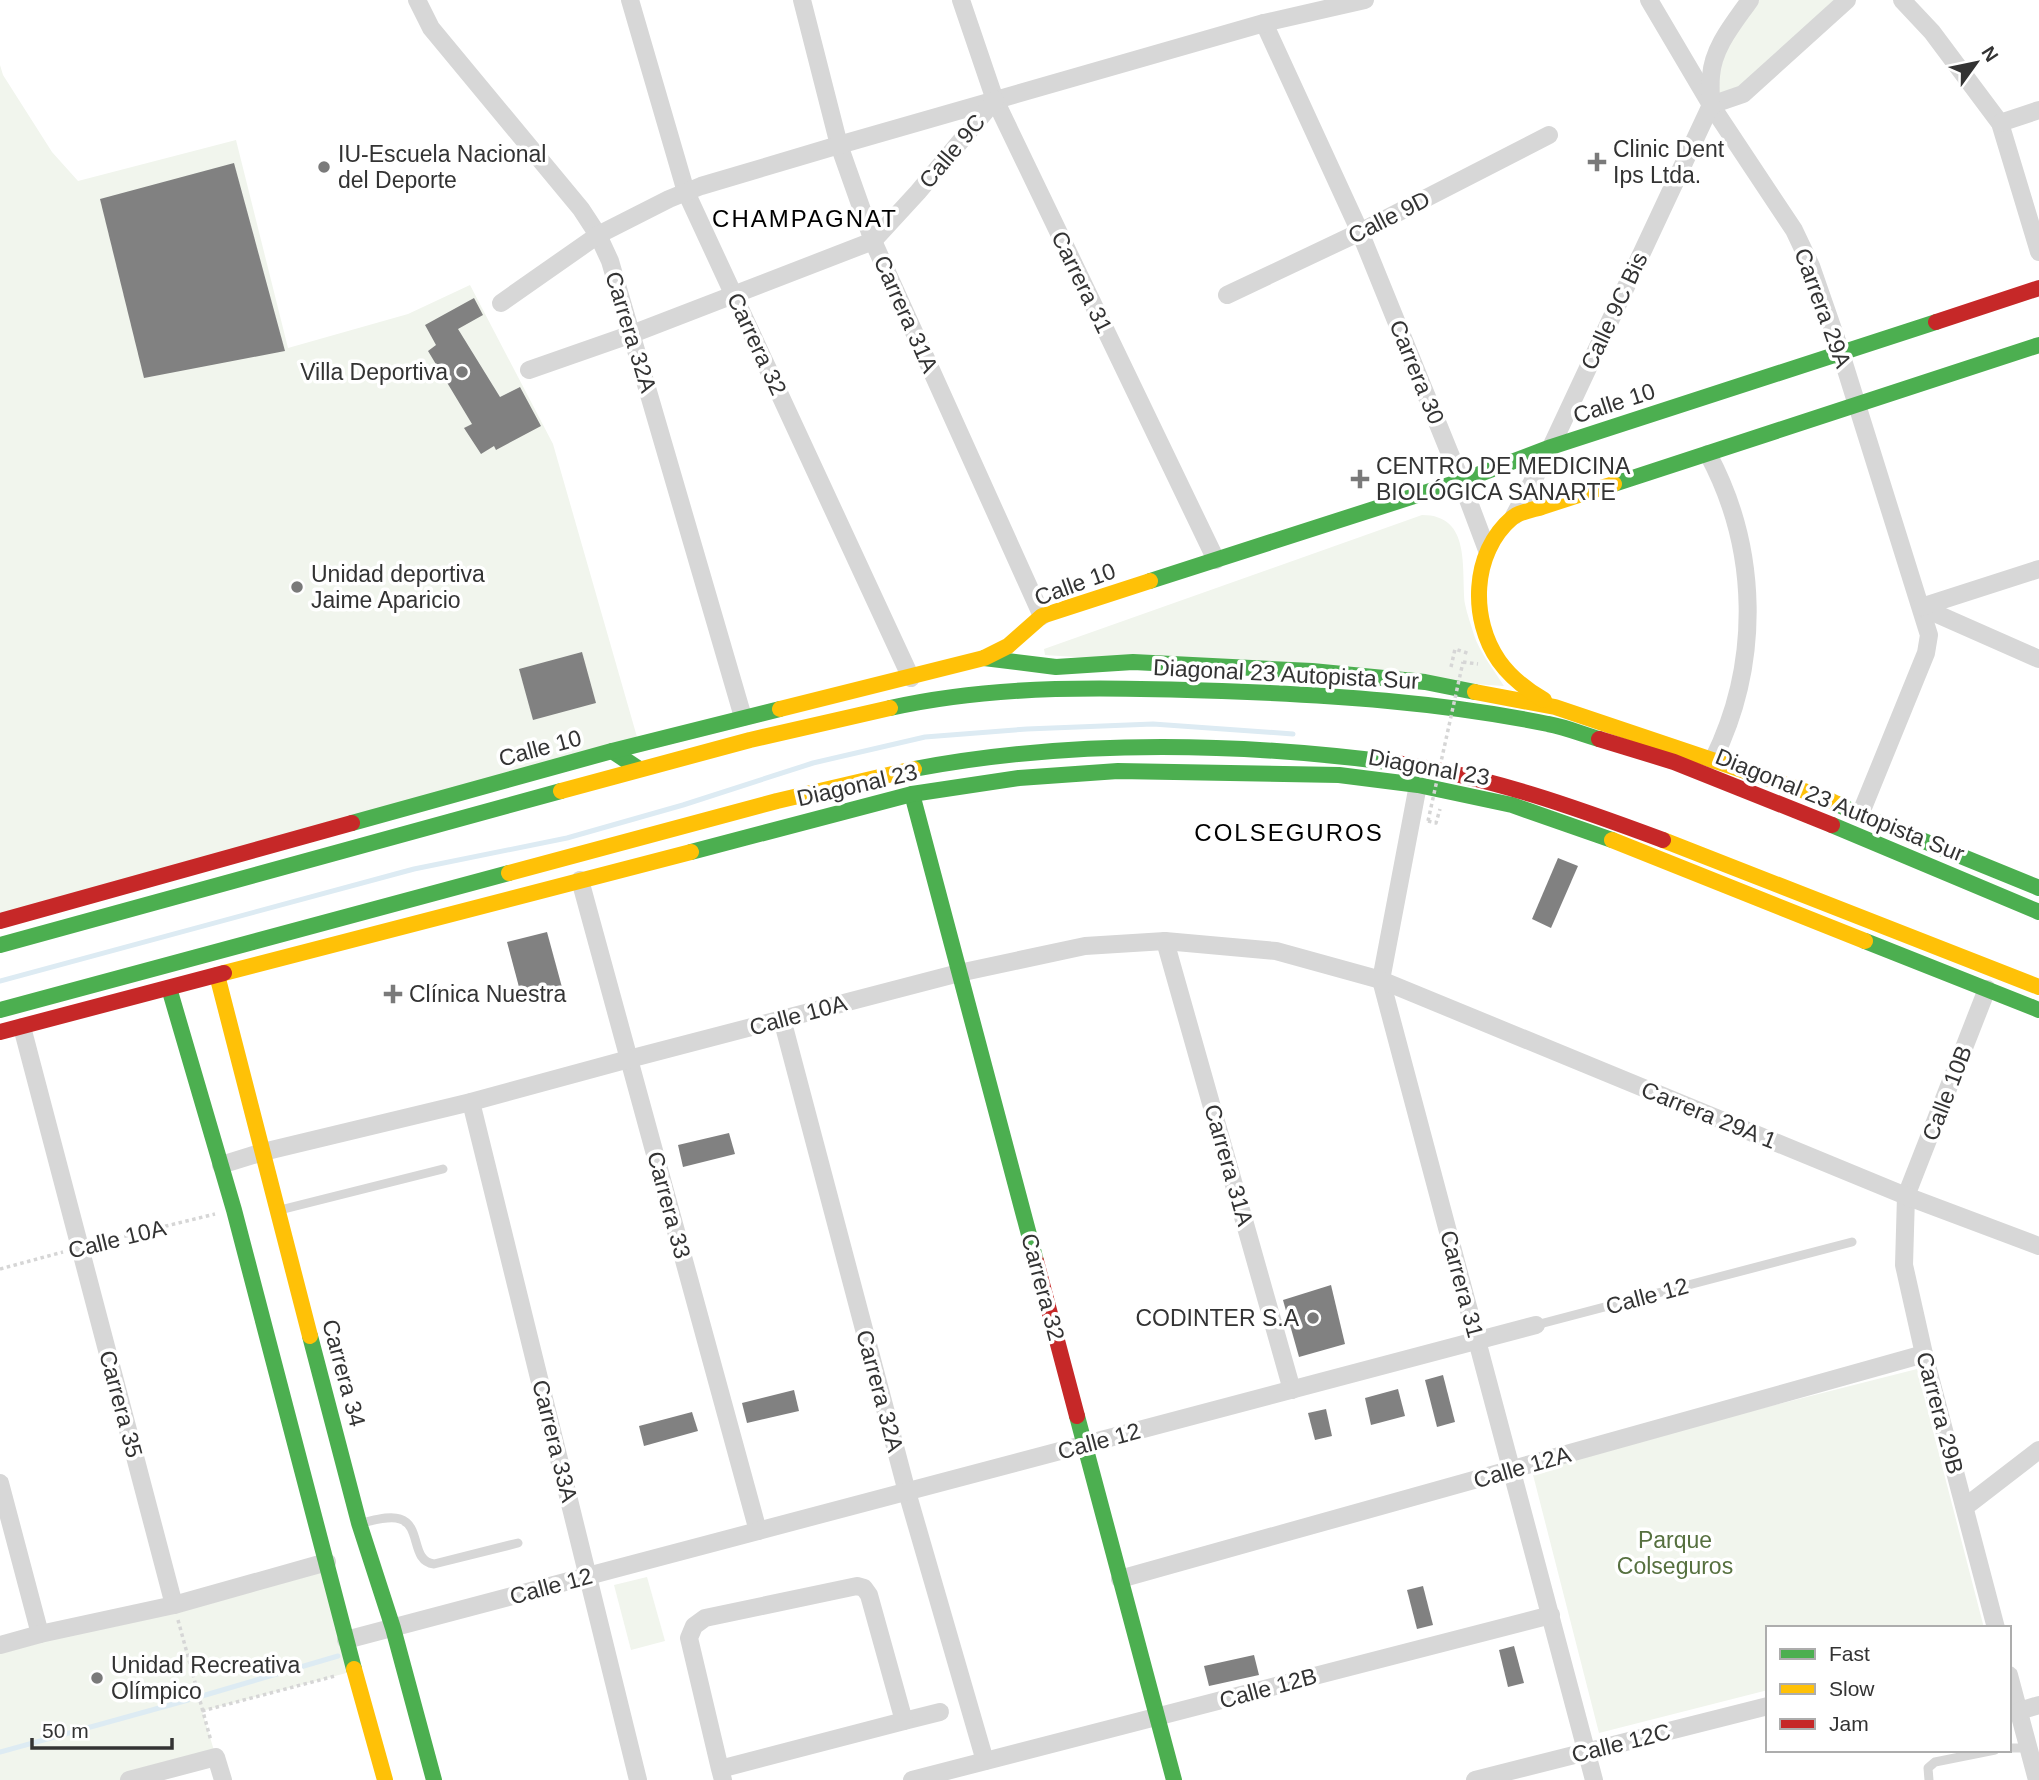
<svg xmlns="http://www.w3.org/2000/svg" width="2039" height="1780" viewBox="0 0 2039 1780" font-family="Helvetica,sans-serif">
	<rect width="100%" height="100%" fill="#fff"/>
	<g fill="#f1f5ed">
		<polygon points="1750,0 1847,0 1743,94 1711,105 1716,54"/>
		<polygon points="0,65 3,75 52,152 78,181 236,140 288,348 408,314 470,285 553,444 639,744 0,921"/>
		<path d="M 1422,515 C 1472,515 1461,569 1465,604 C 1467,614 1471,625 1474,635 C 1480,653 1494,670 1504,686 L 1045,655 L 1044,649 Z"/>
		<polygon points="1917,1369 1984,1628 1768,1628 1768,1690 1599,1733 1531,1467"/>
		<polygon points="327,1562 354,1671 202,1711 216,1757 129,1780 0,1780 0,1645"/>
		<polygon points="647,1577 665,1641 631,1650 614,1585"/>
	</g>
	<g fill="none" stroke-linecap="round" stroke-linejoin="round">
		<g stroke="#ddebf3" stroke-width="5">
			<polyline points="0,981 414,869 567,838 683,805 813,763 925,737 1027,729 1153,724 1293,734"/>
			<polyline points="202,1696 338,1656"/>
			<polyline points="0,1752 188,1700"/>
		</g>
	</g>
	<g fill="#818181">
		<polygon points="234,163 285,351 144,378 100,199"/>
		<polygon points="474,298 483,315 458,329 500,397 520,387 541,426 496,450 494,446 481,454 464,428 472,424 428,351 436,345 425,325"/>
		<polygon points="582,652 596,703 533,720 519,669"/>
		<polygon points="1558,858 1578,866 1551,928 1532,919"/>
		<polygon points="547,932 563,991 523,1002 507,942"/>
		<polygon points="729,1133 735,1154 683,1167 678,1145"/>
		<polygon points="1331,1285 1345,1344 1299,1357 1283,1300"/>
		<polygon points="1443,1375 1455,1422 1437,1427 1425,1380"/>
		<polygon points="1398,1389 1405,1416 1371,1425 1365,1398"/>
		<polygon points="794,1390 799,1411 747,1423 742,1403"/>
		<polygon points="1326,1409 1332,1436 1315,1440 1308,1413"/>
		<polygon points="692,1412 698,1431 644,1446 639,1426"/>
		<polygon points="1423,1586 1433,1625 1417,1629 1407,1590"/>
		<polygon points="1514,1646 1524,1683 1508,1687 1499,1650"/>
		<polygon points="1254,1655 1259,1675 1209,1686 1204,1666"/>
	</g>
	<g fill="none" stroke-linecap="round" stroke-linejoin="round">
		<g stroke="#d6d6d6" stroke-width="3.5" stroke-dasharray="3.5 3.5" stroke-linecap="butt">
			<polyline points="1463,662 1478,664"/>
			<polyline points="1451,667 1455,649 1470,654"/>
			<polyline points="1428,821 1436,823 1440,809"/>
			<polyline points="97,1243 215,1214"/>
			<polyline points="0,1269 63,1252"/>
			<polyline points="178,1620 211,1741"/>
			<polyline points="202,1711 335,1676"/>
		</g>
		<g stroke="#d7d7d7" stroke-width="9">
			<polyline points="280,1210 443,1169"/>
			<polyline points="1536,1325 1852,1242"/>
			<path d="M 361,1523 C 372,1521 389,1515 400,1519 C 422,1526 410,1561 434,1564 L 518,1543"/>
			<polyline points="2009,1748 2028,1748"/>
			<polyline points="1929,1780 1928,1768 1935,1762 1995,1750"/>
		</g>
		<g stroke="#d7d7d7" stroke-width="18">
			<polyline points="417,0 431,28 581,209 598,235 610,261 743,717"/>
			<polyline points="630,0 686,192 911,678"/>
			<polyline points="802,0 839,145 873,241 1042,616"/>
			<polyline points="961,0 995,100 1216,560"/>
			<polyline points="1649,0 1711,105 1794,230 1811,266 1837,341 1929,635 1926,653 1860,815"/>
			<polyline points="1902,0 1932,32 2000,123 2039,252"/>
			<polyline points="1264,23 1360,232 1461,481 1487,550"/>
			<polyline points="1711,105 1743,94 1847,0"/>
			<polyline points="2000,123 2039,110"/>
			<polyline points="1227,295 1360,232 1549,135"/>
			<polyline points="501,303 598,235 669,199 701,186 839,145 1264,23 1365,0"/>
			<polyline points="529,370 632,334 873,241 918,192 995,100"/>
			<path d="M 1708,454 C 1759,549 1761,663 1713,760"/>
			<path d="M 1514,516 L 1551,447 L 1711,105 C 1711,95 1710,85 1711,76 C 1713,47 1734,23 1750,0"/>
			<polyline points="1921,607 2039,659"/>
			<polyline points="1921,607 2039,569"/>
			<polyline points="1418,785 1381,980 1594,1780"/>
			<polyline points="580,880 758,1531"/>
			<polyline points="1165,941 1292,1390"/>
			<polyline points="1987,989 1906,1196 1904,1265 1924,1354 1996,1628"/>
			<polyline points="782,1019 907,1492 985,1761"/>
			<polyline points="22,1027 174,1605"/>
			<polyline points="471,1102 638,1780"/>
			<polyline points="221,1165 263,1152 471,1102 629,1059 959,973 1085,946 1165,941 1276,951 1381,980 1906,1196 2039,1246"/>
			<polyline points="0,1483 40,1634"/>
			<polyline points="1965,1507 2039,1450"/>
			<polyline points="1120,1579 1924,1354"/>
			<polyline points="346,1640 1536,1325"/>
			<polyline points="0,1645 40,1634 174,1605 327,1562"/>
			<polyline points="2009,1675 2037,1780"/>
			<polyline points="2019,1711 2039,1705"/>
			<polyline points="904,1721 940,1712"/>
			<polyline points="720,1769 904,1721 869,1595 864,1588 857,1586 705,1618 694,1626 689,1638 720,1769 723,1780"/>
			<polyline points="129,1780 216,1757 223,1780"/>
			<polyline points="912,1780 1551,1615"/>
			<polyline points="1475,1780 1768,1706"/>
		</g>
		<g stroke="#4caf50" stroke-width="16">
			<polyline points="1614,484 2039,345"/>
			<polyline points="1150,581 1461,481 1551,447 1936,322"/>
			<polyline points="984,658 1056,667 1133,662 1312,671 1425,682 1475,692"/>
			<path d="M 890,708 C 998,684 1112,687 1222,691 C 1331,695 1441,702 1548,724 C 1565,727 1582,734 1599,739"/>
			<polyline points="612,751 639,769"/>
			<path d="M 914,769 C 1073,739 1236,742 1396,763"/>
			<polyline points="912,794 1036,1261"/>
			<polyline points="1837,804 1860,815 2039,888"/>
			<polyline points="352,823 612,751 780,709"/>
			<polyline points="1832,825 2039,912"/>
			<polyline points="691,852 912,794 1019,778 1118,771 1339,775 1418,785 1512,805 1612,840"/>
			<polyline points="1865,941 2039,1010"/>
			<polyline points="0,945 561,791"/>
			<polyline points="169,988 234,1210 354,1669"/>
			<polyline points="0,1010 509,873"/>
			<polyline points="310,1336 359,1523 393,1628 434,1780"/>
			<polyline points="1077,1416 1174,1780"/>
		</g>
		<g stroke="#ffc107" stroke-width="16">
			<polyline points="1475,692 1555,707 1825,798 1837,804"/>
			<path d="M 1544,700 C 1527,690 1511,678 1499,661 C 1470,620 1471,553 1512,518 C 1519,512 1532,510 1542,507 C 1566,499 1590,491 1614,484"/>
			<polyline points="780,709 984,658 1008,646 1042,616 1150,581"/>
			<polyline points="561,791 750,740 890,708"/>
			<polyline points="1612,840 1865,941"/>
			<polyline points="1663,840 2039,987"/>
			<polyline points="509,873 777,801 914,769"/>
			<polyline points="224,973 691,852"/>
			<polyline points="217,975 310,1336"/>
			<polyline points="354,1669 385,1780"/>
		</g>
		<g stroke="#c62828" stroke-width="16">
			<polyline points="1936,322 2039,288"/>
			<polyline points="1599,739 1674,762 1832,825"/>
			<path d="M 1396,763 C 1488,776 1577,808 1663,840"/>
			<polyline points="0,921 352,823"/>
			<polyline points="0,1032 224,973"/>
			<polyline points="1036,1261 1077,1416"/>
		</g>
		<polyline stroke="#d6d6d6" stroke-width="3.5" stroke-dasharray="3.5 3.5" stroke-linecap="butt" points="1428,821 1463,662"/>
	</g>
	<g fill="#7a7a7a" stroke="#fff" stroke-width="2.5">
		<path d="M1593.5 151.5h7v7h7v7h-7v7h-7v-7h-7v-7h7z"/>
		<circle cx="324" cy="167" r="7"/>
		<circle cx="462" cy="372" r="7"/>
		<path d="M1356.5 468.5h7v7h7v7h-7v7h-7v-7h-7v-7h7z"/>
		<circle cx="297" cy="587" r="7"/>
		<path d="M389.5 983.5h7v7h7v7h-7v7h-7v-7h-7v-7h7z"/>
		<circle cx="1313" cy="1318" r="7"/>
		<circle cx="97" cy="1678" r="7"/>
	</g>
	<g text-anchor="middle" stroke-width="7" stroke-linejoin="round" paint-order="stroke">
		<g font-size="23" fill="#333" stroke="#fff" text-anchor="start">
			<text x="1613" y="157">Clinic Dent<tspan x="1613" dy="26">Ips Ltda.</tspan></text>
			<text x="338" y="162">IU-Escuela Nacional<tspan x="338" dy="26">del Deporte</tspan></text>
			<text x="448" y="380" text-anchor="end">Villa Deportiva</text>
			<text x="1376" y="474">CENTRO DE MEDICINA<tspan x="1376" dy="26">BIOLÓGICA SANARTE</tspan></text>
			<text x="311" y="582">Unidad deportiva<tspan x="311" dy="26">Jaime Aparicio</tspan></text>
			<text x="409" y="1002">Clínica Nuestra</text>
			<text x="1299" y="1326" text-anchor="end">CODINTER S.A</text>
			<text x="111" y="1673">Unidad Recreativa<tspan x="111" dy="26">Olímpico</tspan></text>
		</g>
		<g font-size="23" fill="#333" stroke="#fff">
			<text transform="translate(952 151) rotate(-50)" y="8">Calle 9C</text>
			<text transform="translate(1389 217) rotate(-27)" y="8">Calle 9D</text>
			<text transform="translate(1082 282) rotate(64)" y="8">Carrera 31</text>
			<text transform="translate(1823 308) rotate(70)" y="8">Carrera 29A</text>
			<text transform="translate(1614 311) rotate(-65)" y="8">Calle 9C Bis</text>
			<text transform="translate(906 314) rotate(66)" y="8">Carrera 31A</text>
			<text transform="translate(631 332) rotate(73)" y="8">Carrera 32A</text>
			<text transform="translate(757 344) rotate(65)" y="8">Carrera 32</text>
			<text transform="translate(1417 372) rotate(68)" y="8">Carrera 30</text>
			<text transform="translate(1614 403) rotate(-18)" y="8">Calle 10</text>
			<text transform="translate(1075 584) rotate(-20)" y="8">Calle 10</text>
			<text transform="translate(1286 674) rotate(3)" y="8">Diagonal 23 Autopista Sur</text>
			<text transform="translate(540 748) rotate(-15)" y="8">Calle 10</text>
			<text transform="translate(1429 767) rotate(10)" y="8">Diagonal 23</text>
			<text transform="translate(857 785) rotate(-13)" y="8">Diagonal 23</text>
			<text transform="translate(1840 805) rotate(22)" y="8">Diagonal 23 Autopista Sur</text>
			<text transform="translate(798 1015) rotate(-15)" y="8">Calle 10A</text>
			<text transform="translate(1947 1093) rotate(-69)" y="8">Calle 10B</text>
			<text transform="translate(1709 1115) rotate(22)" y="8">Carrera 29A 1</text>
			<text transform="translate(1229 1165) rotate(74)" y="8">Carrera 31A</text>
			<text transform="translate(669 1205) rotate(75)" y="8">Carrera 33</text>
			<text transform="translate(117 1239) rotate(-14)" y="8">Calle 10A</text>
			<text transform="translate(1462 1284) rotate(75)" y="8">Carrera 31</text>
			<text transform="translate(1043 1287) rotate(75)" y="8">Carrera 32</text>
			<text transform="translate(1647 1296) rotate(-15)" y="8">Calle 12</text>
			<text transform="translate(344 1373) rotate(75)" y="8">Carrera 34</text>
			<text transform="translate(880 1391) rotate(75)" y="8">Carrera 32A</text>
			<text transform="translate(121 1404) rotate(75)" y="8">Carrera 35</text>
			<text transform="translate(1940 1413) rotate(75)" y="8">Carrera 29B</text>
			<text transform="translate(555 1441) rotate(76)" y="8">Carrera 33A</text>
			<text transform="translate(1099 1441) rotate(-15)" y="8">Calle 12</text>
			<text transform="translate(1522 1467) rotate(-16)" y="8">Calle 12A</text>
			<text transform="translate(551 1586) rotate(-15)" y="8">Calle 12</text>
			<text transform="translate(1268 1688) rotate(-15)" y="8">Calle 12B</text>
			<text transform="translate(1621 1743) rotate(-14)" y="8">Calle 12C</text>
		</g>
		<g font-size="23" fill="#56703f" stroke="#fff">
			<text x="1675" y="1548">Parque<tspan x="1675" dy="26">Colseguros</tspan></text>
		</g>
		<g font-size="24" letter-spacing="2" fill="#000" stroke="#fff">
			<text x="805" y="227">CHAMPAGNAT</text>
			<text x="1289" y="841">COLSEGUROS</text>
		</g>
	</g>
	<rect x="1766" y="1626" width="245" height="126" fill="#ffffff" stroke="#adadad" stroke-width="2"/>
	<rect x="1780" y="1649" width="35" height="10" fill="#4caf50" stroke="#adadad" stroke-width="2"/>
	<text x="1829" y="1661" font-size="21" fill="#333333">Fast</text>
	<rect x="1780" y="1684" width="35" height="10" fill="#ffc107" stroke="#adadad" stroke-width="2"/>
	<text x="1829" y="1696" font-size="21" fill="#333333">Slow</text>
	<rect x="1780" y="1719" width="35" height="10" fill="#c62828" stroke="#adadad" stroke-width="2"/>
	<text x="1829" y="1731" font-size="21" fill="#333333">Jam</text>
	<g transform="translate(1976 63) rotate(57)" stroke="#ffffff" stroke-width="5" paint-order="stroke">
	<path d="M0-5L12 26L0 18L-12 26Z" fill="#333333"/>
	<text y="-10" font-size="19" font-weight="bold" text-anchor="middle" fill="#333333">N</text>
	</g>
	<path d="M32 1738v10h140v-10" fill="none" stroke="#333333" stroke-width="3.5"/>
	<text x="42" y="1738" font-size="21" fill="#333333" stroke="#ffffff" stroke-width="5" paint-order="stroke">50 m</text>
</svg>
